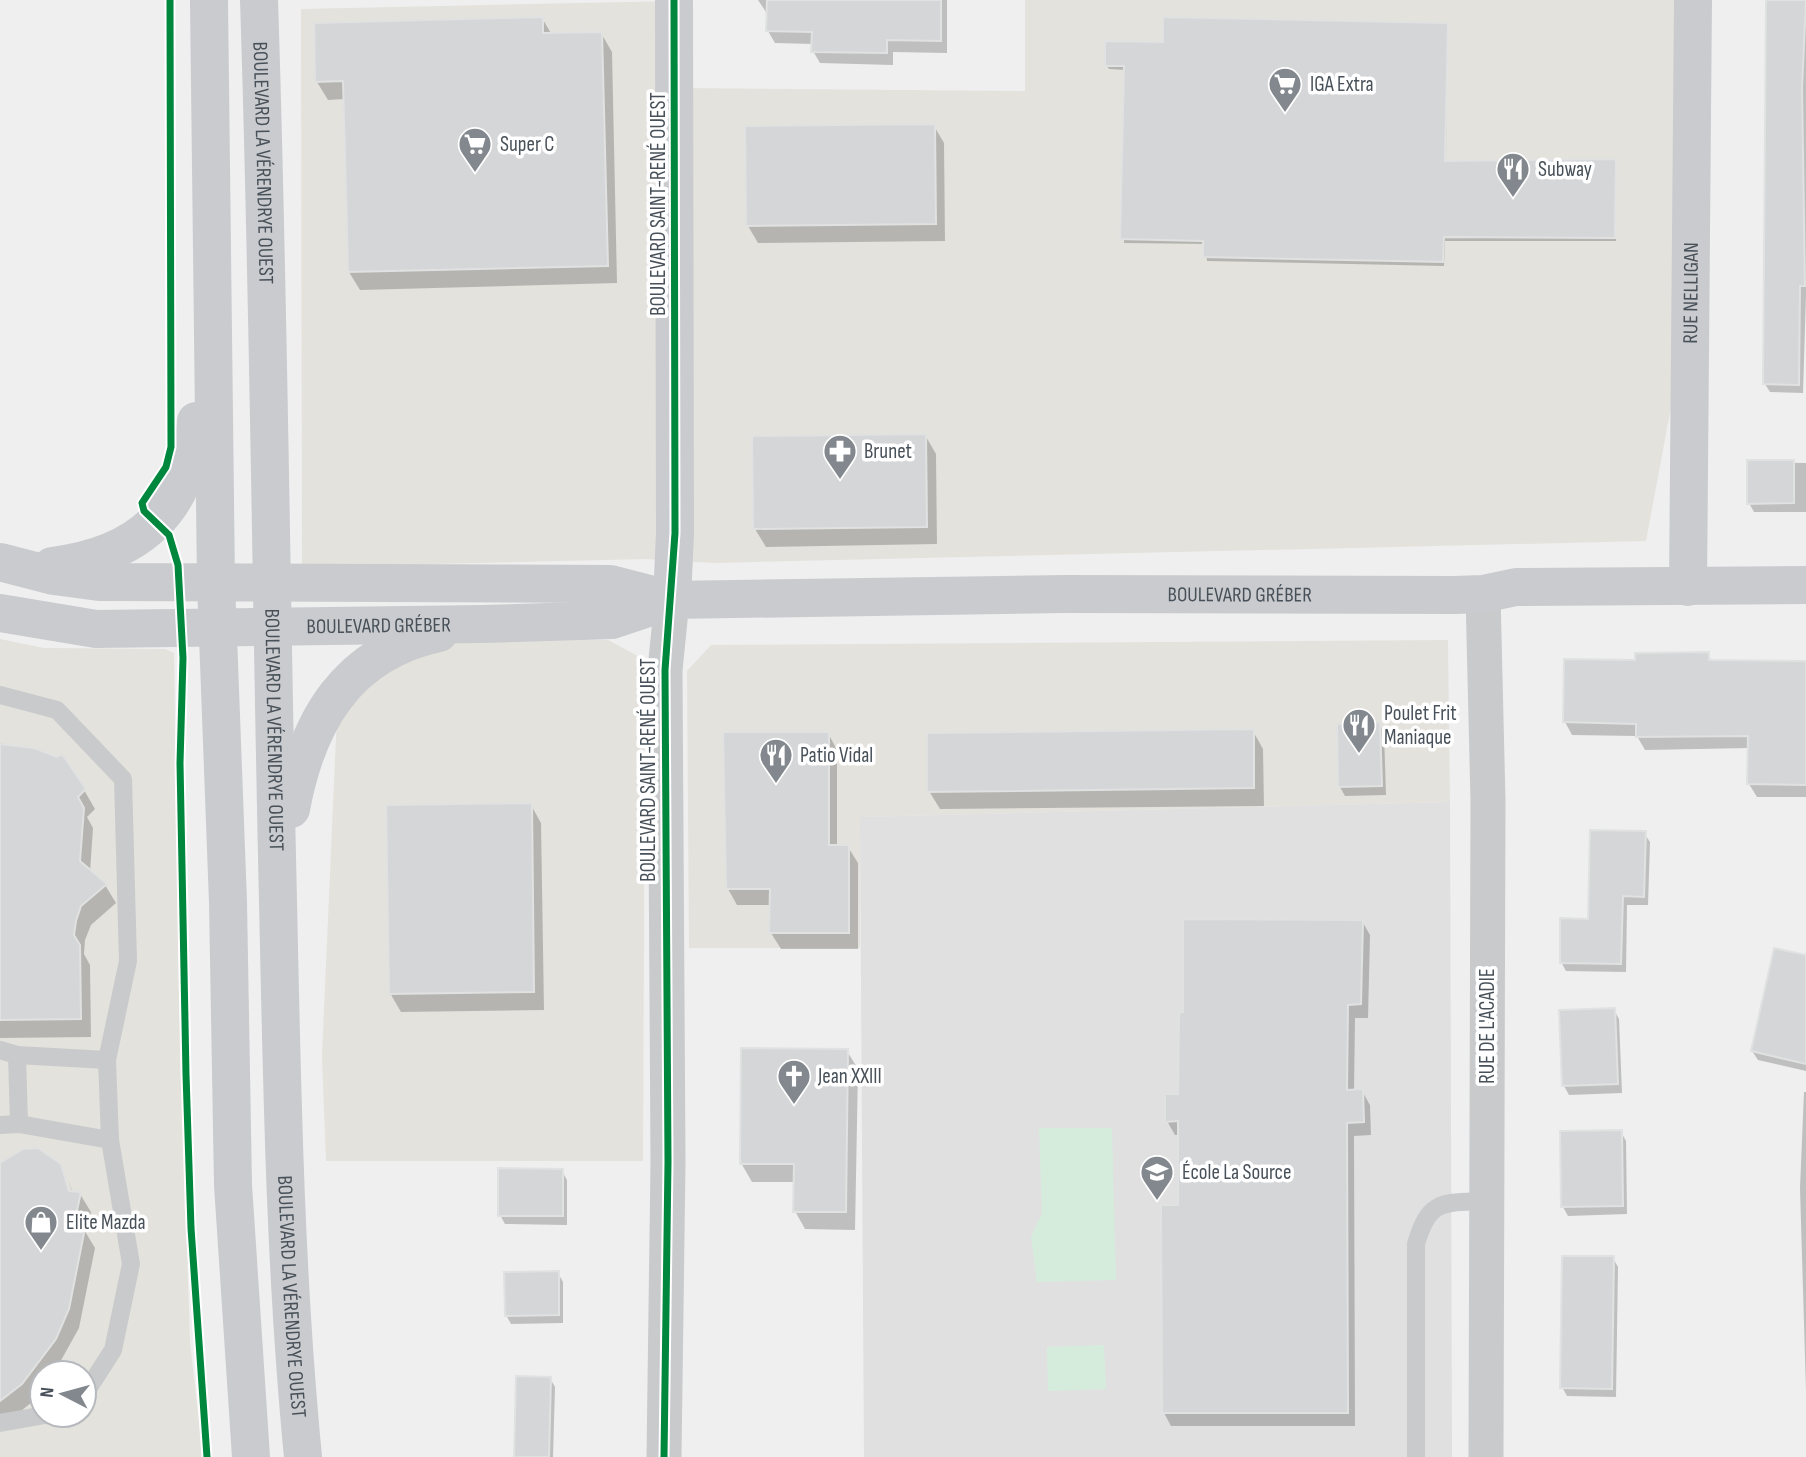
<svg xmlns="http://www.w3.org/2000/svg" width="1806" height="1457" viewBox="0 0 1806 1457" font-family="'Sofia Sans Condensed',sans-serif">
	<rect width="100%" height="100%" fill="#efefef"/>
	<g fill="#e4e2dc" fill-rule="evenodd">
		<polygon points="1025,0 1693,0 1691,300 1646,541 714,563 646,559 302,567 301,9 674,1 676,88 1025,91"/>
		<polygon points="487,637 608,640 636,655 645,673 643,1161 326,1161 322,1056 337,714 371,677 440,641"/>
		<path d="M 0,639 L 44,648 L 165,649 L 174,653 L 179,995 L 190,1342 L 203,1457 L 0,1457 ZM 42,1373 L 84,1373 L 84,1415 L 42,1415 Z"/>
		<polygon points="1448,640 1450,802 860,817 860,948 689,948 687,671 711,645"/>
	</g>
	<polygon fill="#e1e0e0" points="1450,802 1452,1457 864,1457 860,817"/>
	<g fill="#d5ecdd">
		<polygon points="1039,1128 1112,1128 1116,1280 1037,1282 1031,1237 1042,1213"/>
		<polygon points="1104,1345 1106,1389 1048,1391 1047,1347"/>
	</g>
	<g fill="#0003">
		<polygon points="758,0 947,0 947,53 893,52 893,65 820,63 813,51 813,44 775,43 768,31 768,15"/>
		<polygon points="1768,0 1806,0 1806,294 1803,393 1770,392 1765,384"/>
		<polygon points="542,18 552,35 601,33 612,52 617,283 360,290 349,272 345,99 328,100 317,82"/>
		<polygon points="1447,25 1446,162 1615,161 1616,241 1445,241 1444,266 1207,261 1205,244 1124,243 1126,70 1109,69 1106,65 1165,44"/>
		<polygon points="934,126 944,143 945,241 758,243 748,226 747,127"/>
		<polygon points="925,435 936,454 937,544 766,547 755,529"/>
		<polygon points="1749,462 1806,463 1806,512 1754,512 1749,503"/>
		<polygon points="1708,654 1712,662 1806,663 1806,797 1757,797 1749,784 1750,748 1645,750 1637,736 1572,735 1565,722"/>
		<polygon points="1379,724 1384,733 1386,795 1345,796 1340,787"/>
		<polygon points="1253,731 1263,749 1264,806 940,809 929,791"/>
		<polygon points="828,733 837,750 837,847 848,847 858,863 858,949 781,949 771,933 771,905 737,905 728,889"/>
		<polygon points="0,743 58,759 84,790 95,809 87,817 93,828 90,872 105,885 116,903 91,925 85,940 84,954 90,965 91,1037 0,1038"/>
		<polygon points="531,805 541,823 544,1010 401,1012 390,993"/>
		<polygon points="1644,833 1650,842 1648,905 1627,905 1626,972 1566,971 1561,962"/>
		<polygon points="1362,921 1370,935 1368,1018 1355,1018 1354,1091 1362,1091 1370,1105 1371,1135 1354,1136 1355,1426 1171,1426 1164,1413 1180,1207 1180,1135 1175,1135 1167,1121 1180,1095"/>
		<polygon points="1806,957 1806,1071 1758,1060 1752,1051"/>
		<polygon points="1614,1010 1619,1019 1622,1093 1569,1095 1564,1086"/>
		<polygon points="847,1051 858,1069 855,1230 805,1229 795,1211 795,1182 752,1182 741,1163"/>
		<polygon points="1804,1092 1806,1092 1806,1391 1800,1188"/>
		<polygon points="1621,1132 1626,1141 1627,1214 1568,1216 1563,1207"/>
		<polygon points="59,1165 66,1177 63,1177 71,1199 74,1198 68,1179 73,1193 80,1194 91,1212 86,1233 95,1248 79,1328 54,1373 42,1373 42,1390 32,1402 16,1415 0,1420 0,1168"/>
		<polygon points="562,1171 567,1180 567,1225 505,1224 500,1215"/>
		<polygon points="1613,1258 1618,1267 1616,1397 1567,1396 1562,1387"/>
		<polygon points="558,1273 563,1282 563,1323 511,1324 506,1315"/>
		<polygon points="550,1378 555,1387 553,1457 516,1457"/>
	</g>
	<g fill="#d5d6d8" stroke="#e0e1e1" stroke-width="2">
		<polygon points="767,0 941,0 941,41 887,40 887,53 811,52 812,32 766,31"/>
		<polygon points="1766,0 1806,0 1802,88 1805,286 1800,286 1799,385 1763,384"/>
		<polygon points="543,17 543,33 602,32 608,266 348,272 343,81 315,82 314,23"/>
		<polygon points="1163,17 1448,23 1445,161 1616,159 1615,238 1444,237 1443,262 1203,257 1203,241 1120,239 1124,66 1105,66 1105,41 1163,42"/>
		<polygon points="935,124 936,224 746,226 745,126"/>
		<polygon points="926,434 927,527 753,529 752,436"/>
		<polygon points="1747,460 1794,460 1794,503 1747,504"/>
		<polygon points="1709,652 1709,660 1806,661 1806,785 1747,784 1748,736 1636,737 1636,724 1563,722 1564,659 1635,660 1635,653"/>
		<polygon points="1380,722 1382,786 1338,787 1337,724"/>
		<polygon points="1254,729 1254,788 927,792 927,733"/>
		<polygon points="723,732 829,732 829,845 849,845 849,933 769,933 770,889 726,889"/>
		<polygon points="0,744 34,748 57,757 62,754 86,789 78,797 84,808 80,861 107,884 81,906 76,921 74,935 80,945 81,1019 0,1020"/>
		<polygon points="532,803 534,992 389,994 386,805"/>
		<polygon points="1590,830 1646,831 1644,897 1623,896 1621,964 1560,963 1560,918 1588,919"/>
		<polygon points="1183,919 1363,920 1361,1004 1348,1005 1347,1090 1363,1089 1364,1122 1347,1123 1348,1413 1162,1413 1161,1205 1178,1205 1178,1121 1165,1122 1165,1094 1178,1094 1179,1013 1183,1012"/>
		<polygon points="1774,948 1806,955 1806,1064 1751,1051"/>
		<polygon points="1615,1008 1618,1084 1562,1086 1559,1010"/>
		<polygon points="741,1048 848,1049 846,1212 793,1212 794,1164 740,1164"/>
		<polygon points="1622,1130 1623,1206 1561,1207 1560,1131"/>
		<polygon points="38,1148 61,1164 69,1191 81,1192 74,1225 85,1228 69,1309 56,1339 22,1384 0,1401 0,1163 23,1149"/>
		<polygon points="498,1168 563,1169 563,1216 498,1216"/>
		<polygon points="1562,1256 1614,1256 1612,1389 1560,1388"/>
		<polygon points="559,1271 559,1315 505,1316 504,1272"/>
		<polygon points="516,1376 551,1377 549,1457 514,1457"/>
	</g>
	<g fill="none" stroke-linecap="round" stroke-linejoin="round">
		<g stroke="#c9cacc" stroke-width="18">
			<polyline points="0,695 57,710 123,779 128,961 107,1060 17,1055 0,1050"/>
			<polyline points="17,1055 19,1124"/>
			<polyline points="107,1060 110,1140"/>
			<polyline points="0,1125 19,1124 110,1140 131,1264 113,1350 84,1395"/>
			<polyline points="0,1423 45,1415"/>
			<path d="M 1416,1457 L 1416,1244 C 1429,1198 1444,1203 1487,1201"/>
		</g>
		<g stroke="#c9cacc" stroke-width="35">
			<polyline points="1483,594 1488,801 1486,1457"/>
			<polyline points="664,1457 668,1162 665,670 672,600"/>
		</g>
		<g stroke="#c9cbce" stroke-width="38">
			<polyline points="209,0 216,583 228,902 233,1185 251,1457"/>
			<path id="s1" d="M 259,0 C 269,300 271,601 278,901 C 282,1087 285,1272 303,1457"/>
			<path id="s2" d="M 0,562 L 54,576 L 99,582 L 610,584 L 672,600 L 1065,594 L 1455,595 L 1483,594 L 1516,587 L 1806,585"/>
			<path d="M 52,566 C 140,555 189,511 196,421"/>
			<path id="s3" d="M 1688,587 L 1693,0"/>
			<polyline points="672,600 675,533 674,0"/>
			<path id="s4" d="M 0,613 L 96,629 L 482,624 L 612,620 L 672,600"/>
			<path d="M 291,809 C 307,722 346,653 439,633"/>
		</g>
		<defs>
			<g id="cycleway">
				<polyline points="170,0 171,447 166,467 142,503 144,511 169,535 178,565 183,658 180,763 186,1074 191,1228 207,1457"/>
				<polyline points="664,1457 668,1162 665,670 675,533 674,0"/>
			</g>
		</defs>
		<use href="#cycleway" stroke="#fff" stroke-width="11"/>
		<use href="#cycleway" stroke="#00873e" stroke-width="7"/>
	</g>
	<defs>
		<symbol id="supermarket-pin" viewBox="-11 -11 22 30"><path d="M0 17L-7.5 6A9.5 9.5 0 1 1 7.5 6Z" fill="#82888e" stroke="#fff"/><path d="M-6-5.5h2.5l.6 2H6L4.5 2H-2.5L-4.4-4H-6ZM-1.5 3.2a1.3 1.3 0 1 0 .1 0ZM3 3.2a1.3 1.3 0 1 0 .1 0Z" fill="#fff"/></symbol>
		<symbol id="restaurant-pin" viewBox="-11 -11 22 30"><path d="M0 17L-7.5 6A9.5 9.5 0 1 1 7.5 6Z" fill="#82888e" stroke="#fff"/><path d="M-5-6h1v4h1v-4h1v4h1v-4h1v5L-1.5 .5V6h-2V.5L-5-1ZM5-6V6H3V1.5H1.5Q1.5-4 5-6Z" fill="#fff"/></symbol>
		<symbol id="pharmacy-pin" viewBox="-11 -11 22 30"><path d="M0 17L-7.5 6A9.5 9.5 0 1 1 7.5 6Z" fill="#82888e" stroke="#fff"/><path d="M-2-6h4v4h4v4h-4v4h-4v-4h-4v-4h4Z" fill="#fff"/></symbol>
		<symbol id="church-pin" viewBox="-11 -11 22 30"><path d="M0 17L-7.5 6A9.5 9.5 0 1 1 7.5 6Z" fill="#82888e" stroke="#fff"/><path d="M-1.2-6h2.4v3.5h3.3v2.4h-3.3V6h-2.4V-.1h-3.3v-2.4h3.3Z" fill="#fff"/></symbol>
		<symbol id="school-pin" viewBox="-11 -11 22 30"><path d="M0 17L-7.5 6A9.5 9.5 0 1 1 7.5 6Z" fill="#82888e" stroke="#fff"/><path d="M0-5L7-2L0 1L-7-2ZM-4 1L0 2.5L4 1V4Q0 6-4 4Z" fill="#fff"/></symbol>
		<symbol id="shop-pin" viewBox="-11 -11 22 30"><path d="M0 17L-7.5 6A9.5 9.5 0 1 1 7.5 6Z" fill="#82888e" stroke="#fff"/><path d="M-5-2.5h2.3a2.7 3.5 0 0 1 5.4 0H5L5.5 6h-11ZM-1.5-2.5h3a1.5 2.3 0 0 0-3 0Z" fill="#fff"/></symbol>
	</defs>
	<g fill-rule="evenodd">
		<use href="#supermarket-pin" x="1266" y="65" width="38" height="52"/>
		<use href="#supermarket-pin" x="456" y="125" width="38" height="52"/>
		<use href="#restaurant-pin" x="1494" y="150" width="38" height="52"/>
		<use href="#pharmacy-pin" x="821" y="432" width="38" height="52"/>
		<use href="#restaurant-pin" x="1340" y="706" width="38" height="52"/>
		<use href="#restaurant-pin" x="757" y="736" width="38" height="52"/>
		<use href="#church-pin" x="775" y="1057" width="38" height="52"/>
		<use href="#school-pin" x="1138" y="1153" width="38" height="52"/>
		<use href="#shop-pin" x="22" y="1203" width="38" height="52"/>
	</g>
	<g text-anchor="middle" stroke-width="7" stroke-linejoin="round" paint-order="stroke">
		<g font-size="21" fill="#485159" stroke="#fff" text-anchor="start">
			<text x="1310" y="91">IGA Extra</text>
			<text x="500" y="151">Super C</text>
			<text x="1538" y="176">Subway</text>
			<text x="864" y="458">Brunet</text>
			<text x="1384" y="720">Poulet Frit<tspan x="1384" dy="24">Maniaque</tspan></text>
			<text x="800" y="762">Patio Vidal</text>
			<text x="818" y="1083">Jean XXIII</text>
			<text x="1182" y="1179">École La Source</text>
			<text x="66" y="1229">Elite Mazda</text>
		</g>
		<g font-size="21" fill="#485159" stroke="#fff">
			<text dy="7" stroke="none"><textPath href="#s1" startOffset="163">BOULEVARD LA VÉRENDRYE OUEST</textPath></text>
			<text transform="translate(658 204) rotate(-90)" y="7">BOULEVARD SAINT-RENÉ OUEST</text>
			<text dy="7" stroke="none"><textPath href="#s3" startOffset="294">RUE NELLIGAN</textPath></text>
			<text dy="7" stroke="none"><textPath href="#s2" startOffset="1244">BOULEVARD GRÉBER</textPath></text>
			<text dy="7" stroke="none"><textPath href="#s4" startOffset="380">BOULEVARD GRÉBER</textPath></text>
			<text dy="7" stroke="none"><textPath href="#s1" startOffset="730">BOULEVARD LA VÉRENDRYE OUEST</textPath></text>
			<text transform="translate(648 770) rotate(-90)" y="7">BOULEVARD SAINT-RENÉ OUEST</text>
			<text transform="translate(1487 1026) rotate(-90)" y="7">RUE DE L'ACADIE</text>
			<text dy="7" stroke="none"><textPath href="#s1" startOffset="1297">BOULEVARD LA VÉRENDRYE OUEST</textPath></text>
		</g>
	</g>
	<g transform="translate(63 1394) rotate(276)"><circle r="33" fill="#ffffff" stroke="#b6b9bd" stroke-width="2"/>
	<path d="M0-5L12 26L0 18L-12 26Z" fill="#82888e"/>
	<text y="-10" font-size="19" font-weight="bold" text-anchor="middle" fill="#485159">N</text>
	</g>
</svg>
